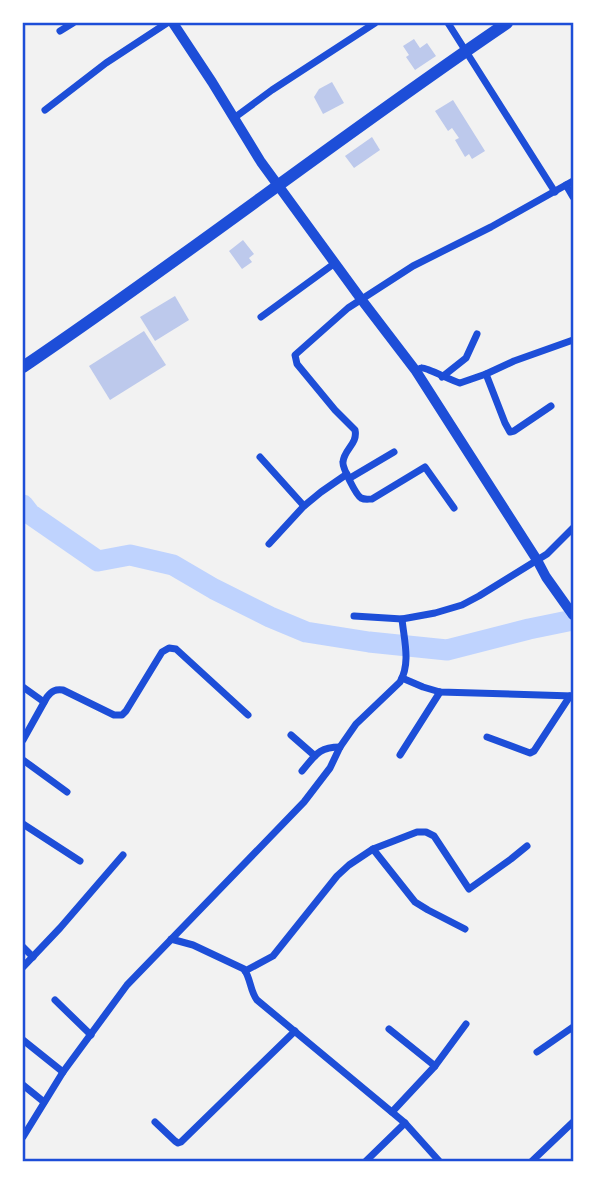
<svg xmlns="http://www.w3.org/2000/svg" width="596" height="1185" viewBox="0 0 596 1185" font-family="'Golos Text',sans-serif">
	<rect width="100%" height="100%" fill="#f2f2f2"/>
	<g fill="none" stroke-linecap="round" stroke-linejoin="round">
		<polyline stroke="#bfd3fe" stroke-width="21" points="23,505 30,514 98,561 130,555 173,565 214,589 270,617 306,632 369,642 447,650 529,629 573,620"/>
	</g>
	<g fill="#bdc9ec">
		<polygon points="414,39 420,48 427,43 436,56 415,70 406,57 409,55 403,46"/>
		<polygon points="332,82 344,103 323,114 314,97 319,89"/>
		<polygon points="453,100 485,151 472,159 469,154 465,157 455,140 459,138 452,128 448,131 435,111"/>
		<polygon points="372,137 380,150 354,168 345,156"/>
		<polygon points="243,240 254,254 249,258 252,262 242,269 229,251"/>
		<polygon points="175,296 189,320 155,341 140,317"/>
		<polygon points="144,331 166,365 110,400 89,366"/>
	</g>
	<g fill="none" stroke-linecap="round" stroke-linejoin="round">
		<g stroke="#1d4ed8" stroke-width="7">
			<polyline points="448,23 555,192"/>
			<polyline points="60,31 73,23"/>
			<polyline points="45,110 106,63 167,23"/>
			<polyline points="234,118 272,90 375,23"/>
			<polyline points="566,185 573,197"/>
			<polyline points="261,317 335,263"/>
			<path d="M 416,371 C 418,370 420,368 422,368 C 426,367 452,381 460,383 L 486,374"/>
			<polyline points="442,377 466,358 477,334"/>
			<polyline points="551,406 514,431 510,432 505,423 486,374 514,361 573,340"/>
			<polyline points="260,457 304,506"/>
			<polyline points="350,478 394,452"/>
			<path d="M 454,508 L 425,467 L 372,499 C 368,499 365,500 361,498 C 356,495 342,467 343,462 C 344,449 358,444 355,430 L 335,410 L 297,364 L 295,355 L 348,308 L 413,266 L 491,227 L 573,181"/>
			<polyline points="269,544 304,506 321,492 347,474"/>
			<polyline points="354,616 402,619 435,613 462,605 479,596 547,554 573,528"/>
			<polyline points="402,678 423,687 440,692 573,696"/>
			<polyline points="23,687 44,702"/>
			<polyline points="291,735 315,756"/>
			<polyline points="487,737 530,753 534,751 570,696"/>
			<path d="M 23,740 L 47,697 C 52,691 55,689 63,690 L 114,715 L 122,715 L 126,711 L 162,652 L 169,648 L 176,649 L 248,715"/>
			<polyline points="400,755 440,692"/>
			<polyline points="23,760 67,792"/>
			<path d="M 302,771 C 315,756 318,747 340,747"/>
			<polyline points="23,824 80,861"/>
			<polyline points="373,849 415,902 428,910 465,929"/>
			<path d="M 171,939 L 193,945 L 244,969 C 251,979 250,991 257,1000 L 405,1123 L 440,1162"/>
			<polyline points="23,947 33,957"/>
			<polyline points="23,967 60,928 123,855"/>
			<polyline points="245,971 273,956 337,876 349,865 373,849 417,832 426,832 434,836 469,889 511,859 527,846"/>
			<polyline points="55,1000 91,1035"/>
			<polyline points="389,1029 435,1066"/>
			<polyline points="23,1040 63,1072"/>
			<polyline points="537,1052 573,1027"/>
			<polyline points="23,1085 44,1102"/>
			<polyline points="392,1112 435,1066 466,1024"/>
			<polyline points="155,1122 175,1141 178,1143 181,1142 295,1031"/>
			<path d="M 23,1137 L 63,1072 L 127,985 L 304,802 L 330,768 L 340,747 L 356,724 L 400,682 C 411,663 404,640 402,619"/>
			<polyline points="365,1162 405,1123"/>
			<polyline points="531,1162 573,1122"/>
		</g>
		<polyline stroke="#1d4ed8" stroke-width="10" points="173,23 212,82 261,162 361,299 416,371 537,560 546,577 573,615"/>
		<path stroke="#1d4ed8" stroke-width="12" d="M 23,367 C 187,256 343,134 507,23"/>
	</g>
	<rect width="596" height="1185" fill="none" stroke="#ffffff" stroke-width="49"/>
	<rect x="24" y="24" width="548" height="1136" fill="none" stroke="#1d4ed8" stroke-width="2.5"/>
</svg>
